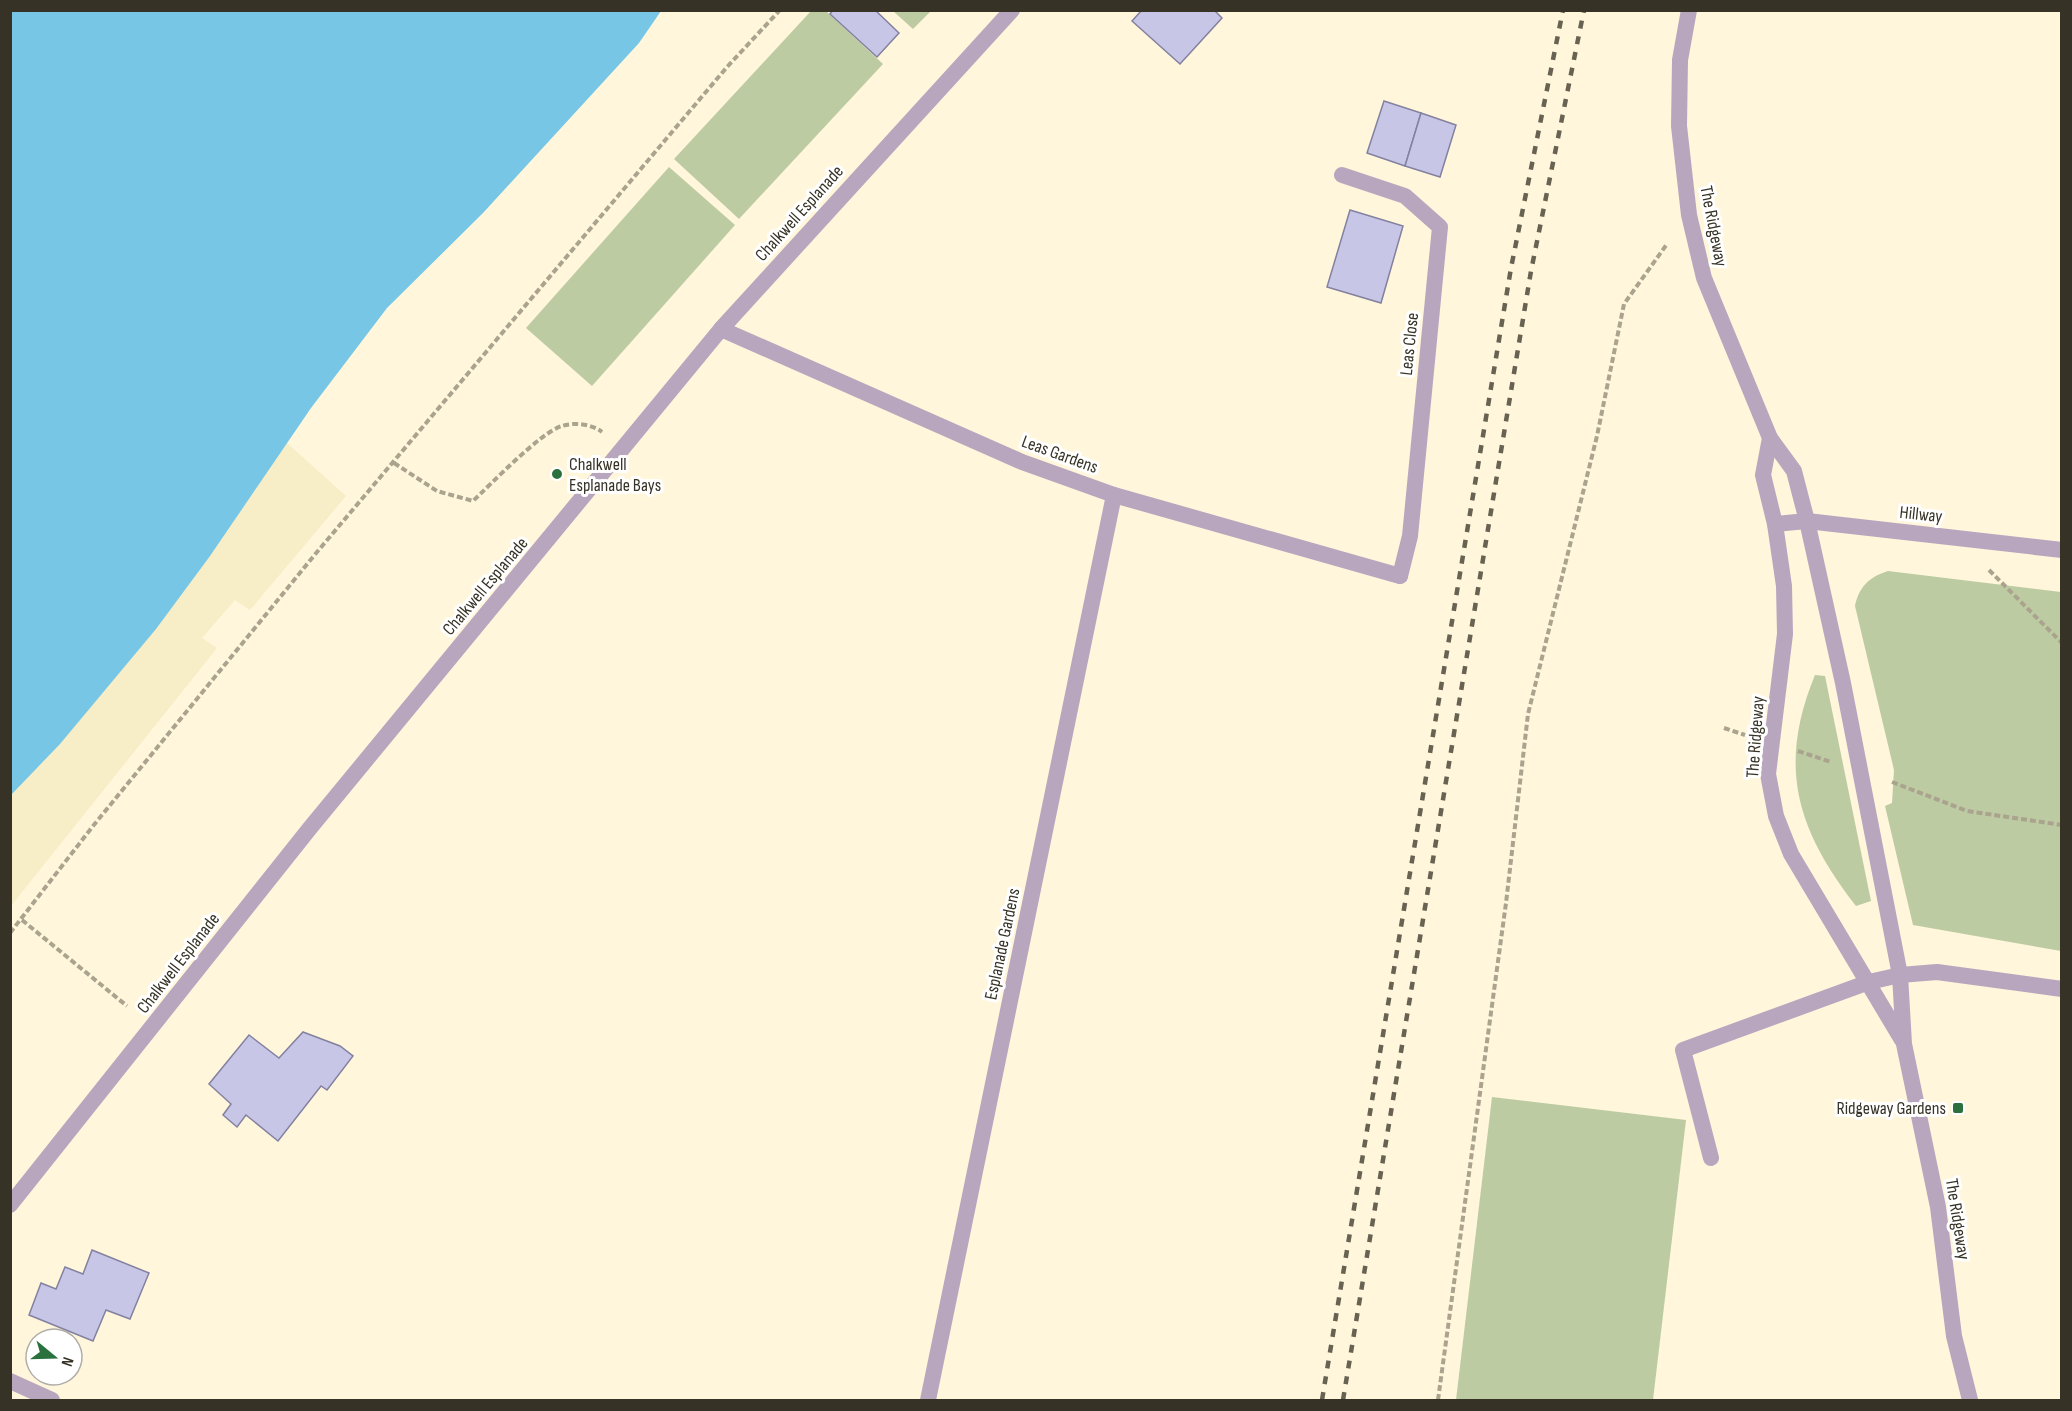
<svg xmlns="http://www.w3.org/2000/svg" width="2072" height="1411" viewBox="0 0 2072 1411" font-family="'Sofia Sans Condensed',sans-serif">
	<rect width="100%" height="100%" fill="#fff6db"/>
	<g fill="#bdcba2">
		<polygon points="811,11 826,11 883,64 739,219 674,159"/>
		<polygon points="893,11 931,11 913,29"/>
		<polygon points="669,167 735,225 592,386 526,328"/>
		<path d="M 1888,571 L 2061,592 L 2061,951 L 1913,925 L 1885,806 L 1892,803 L 1894,770 L 1855,606 C 1859,587 1869,577 1888,571 Z"/>
		<path d="M 1815,675 L 1825,676 L 1871,901 L 1856,906 C 1797,830 1777,767 1815,675 Z"/>
		<polygon points="1492,1097 1686,1120 1653,1400 1456,1400"/>
	</g>
	<polygon fill="#f7edc7" points="268,426 346,496 250,610 235,600 202,638 217,648 11,906 11,748"/>
	<polygon fill="#77c6e6" points="11,10 661,11 639,43 483,213 387,308 311,408 210,556 156,629 60,744 11,795"/>
	<g fill="#c8c6e7" stroke="#8381a0" stroke-width="1.5">
		<polygon points="833,10 875,10 899,33 877,57 830,14"/>
		<polygon points="1142,10 1214,10 1222,18 1180,64 1132,21"/>
		<polygon points="1384,101 1421,113 1405,166 1367,153"/>
		<polygon points="1421,113 1456,125 1440,177 1405,166"/>
		<polygon points="1350,210 1403,226 1381,303 1327,287"/>
		<polygon points="303,1032 340,1046 353,1056 327,1090 321,1086 278,1141 246,1115 237,1127 223,1115 231,1104 209,1084 249,1035 279,1058"/>
		<polygon points="92,1250 149,1273 130,1319 106,1310 93,1341 29,1315 41,1283 56,1289 65,1267 83,1274"/>
	</g>
	<g fill="none" stroke-linecap="round" stroke-linejoin="round">
		<g stroke="#aaa38e" stroke-width="4" stroke-dasharray="6 3" stroke-linecap="butt">
			<path d="M 394,463 L 437,491 L 473,501 C 490,485 542,431 562,426 C 574,422 592,424 602,432"/>
			<polyline points="1989,570 2062,643"/>
			<polyline points="1724,728 1745,735"/>
			<polyline points="1798,751 1831,762"/>
			<polyline points="1892,782 1967,811 2062,825"/>
			<polyline points="22,920 127,1006"/>
			<polyline points="10,933 93,826 317,552 727,67 780,10"/>
			<polyline points="1438,1400 1506,903 1528,714 1597,436 1624,304 1667,244"/>
		</g>
		<g stroke="#b8a6bf" stroke-width="16">
			<polyline points="1342,175 1405,196 1440,227 1410,536 1400,576"/>
			<polyline points="1711,1158 1683,1050 1869,982"/>
		</g>
		<g stroke="#b8a6bf" stroke-width="16">
			<polyline points="721,329 1022,462 1114,495 1400,576"/>
			<polyline points="1775,524 1807,521 2062,550"/>
			<polyline points="1869,982 1900,975 1937,972 2062,989"/>
			<polyline points="10,1205 310,828 721,329 1012,10"/>
			<polyline points="928,1400 1114,495"/>
		</g>
		<g stroke="#b8a6bf" stroke-width="16">
			<polyline points="1689,10 1680,60 1679,126 1689,215 1704,278 1770,438 1794,471 1807,521 1843,683 1900,975 1904,1044 1938,1207 1954,1336 1970,1400"/>
			<polyline points="1770,438 1763,475 1775,524 1784,586 1785,634 1768,774 1776,816 1791,854 1902,1040"/>
			<polyline points="10,1381 52,1400"/>
		</g>
		<g stroke="#676251" stroke-width="4.5" stroke-dasharray="8 8" stroke-linecap="butt">
			<polyline points="1322,1400 1511,268 1563,10"/>
			<polyline points="1343,1400 1531,271 1584,10"/>
		</g>
	</g>
	<g fill="#2b713d" stroke="#fff" stroke-width="2">
		<circle cx="557" cy="474" r="6"/>
		<rect x="1952" y="1102" width="12" height="12" rx="3"/>
	</g>
	<g text-anchor="middle" stroke-width="6" stroke-linejoin="round" paint-order="stroke">
		<g font-size="18" fill="#363225" stroke="#fff">
			<text transform="translate(799 213) rotate(-48)" y="6">Chalkwell Esplanade</text>
			<text transform="translate(1714 226) rotate(79)" y="6">The Ridgeway</text>
			<text transform="translate(1409 344) rotate(-84)" y="6">Leas Close</text>
			<text transform="translate(1060 454) rotate(20)" y="6">Leas Gardens</text>
			<text transform="translate(1921 514) rotate(6)" y="6">Hillway</text>
			<text transform="translate(485 586) rotate(-50)" y="6">Chalkwell Esplanade</text>
			<text transform="translate(1755 737) rotate(-86)" y="6">The Ridgeway</text>
			<text transform="translate(1002 944) rotate(-78)" y="6">Esplanade Gardens</text>
			<text transform="translate(178 963) rotate(-52)" y="6">Chalkwell Esplanade</text>
			<text transform="translate(1958 1219) rotate(81)" y="6">The Ridgeway</text>
		</g>
		<g font-size="18" fill="#363225" stroke="#fff" text-anchor="start">
			<text x="569" y="470">Chalkwell<tspan x="569" dy="21">Esplanade Bays</tspan></text>
			<text x="1946" y="1114" text-anchor="end">Ridgeway Gardens</text>
		</g>
	</g>
	<rect width="2072" height="1411" fill="none" stroke="#363225" stroke-width="24"/>
	<g transform="translate(54 1357) rotate(109)"><circle r="28" fill="#ffffff" stroke="#afada8" stroke-width="1.5"/>
	<path d="M0-4.5L10 22L0 15L-10 22Z" fill="#2b713d"/>
	<text y="-9" font-size="16" font-weight="bold" text-anchor="middle" fill="#363225">N</text>
	</g>
</svg>
